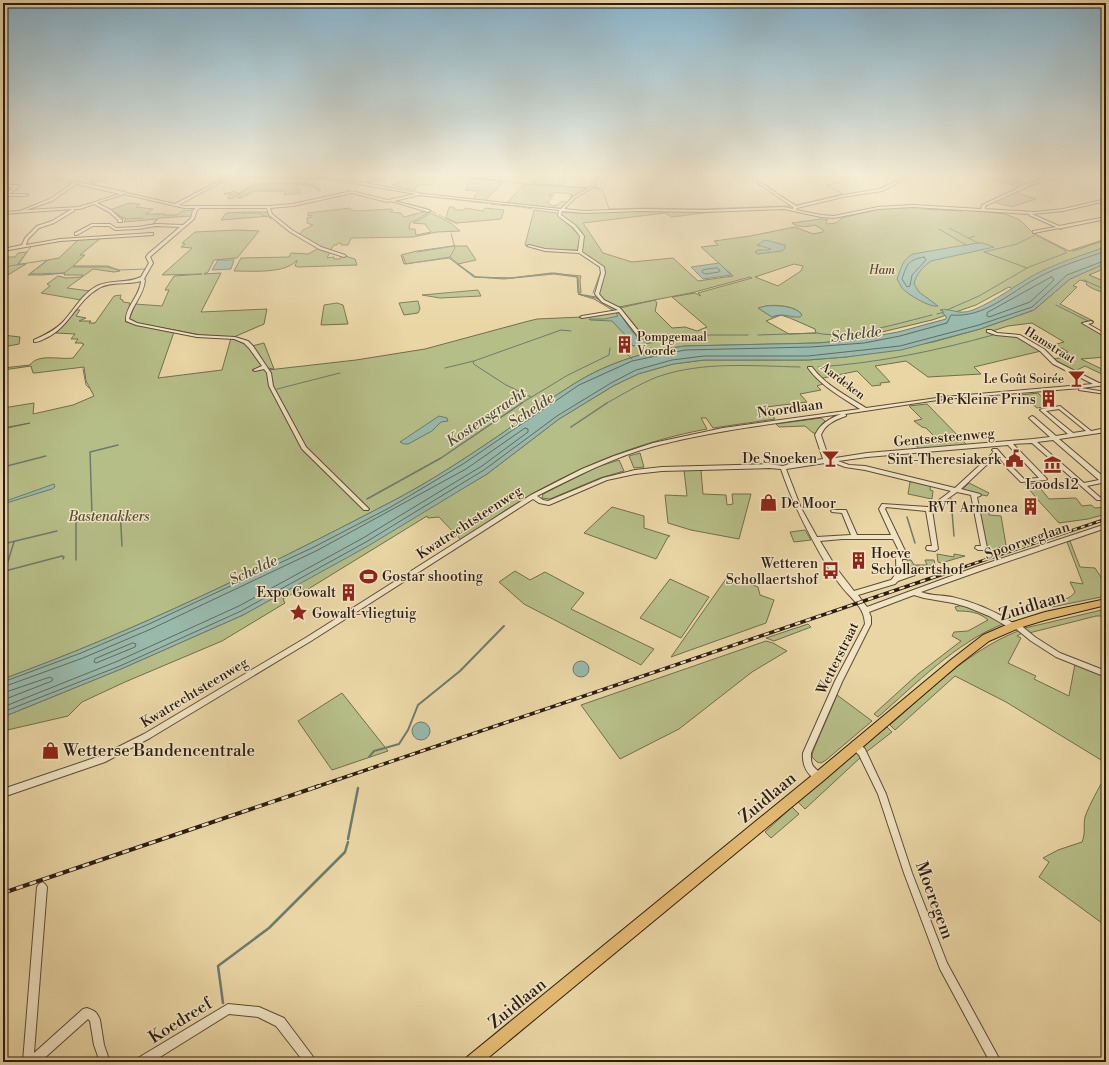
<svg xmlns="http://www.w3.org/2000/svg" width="1109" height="1065" viewBox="0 0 1109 1065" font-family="'Libre Bodoni',serif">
	<rect width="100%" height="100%" fill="#ead6a5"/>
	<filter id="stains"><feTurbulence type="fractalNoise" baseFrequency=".005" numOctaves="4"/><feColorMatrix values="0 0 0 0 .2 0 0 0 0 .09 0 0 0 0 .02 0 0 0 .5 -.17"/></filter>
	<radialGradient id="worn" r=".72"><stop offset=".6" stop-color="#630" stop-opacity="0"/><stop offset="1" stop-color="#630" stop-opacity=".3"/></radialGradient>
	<g fill="#b6be87" stroke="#716e4c" fill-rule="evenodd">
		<polygon points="439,175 433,185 417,185 415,190 392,185 414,179"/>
		<polygon points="539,175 573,175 574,177 568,177 564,186 532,184"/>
		<polygon points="983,175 1010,175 1022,179 1018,181 1027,184 1021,188"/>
		<polygon points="472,178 503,182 485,201 474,200 475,195 479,191 465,190"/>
		<path d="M 296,183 L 306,183 L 309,185 L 314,184 L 321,191 L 319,191 L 314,187 L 296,184 L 301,193 L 284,195 L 286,191 L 254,191 C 250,195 246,194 241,198 L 237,198 L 241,195 L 239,194 L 232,199 L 227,198 L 232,194 L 224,194 L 235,191 L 236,193 L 240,193 L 253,184 Z"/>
		<path d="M 524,184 L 588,188 L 573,198 L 570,197 L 573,195 C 564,193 556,191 549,195 L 553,196 L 547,203 L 553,206 L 557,205 L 562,201 L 567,202 L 559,210 L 506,204 Z"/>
		<polygon points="1015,192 1036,199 1012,207 993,202"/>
		<polygon points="129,203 140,204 136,207 153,209 146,214 165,214 164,215 177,215 182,211 193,210 192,216 159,218 153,224 157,219 124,222 126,219 110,210"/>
		<polygon points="449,207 454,207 455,210 463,210 465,208 483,211 485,208 504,210 501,219 457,223 446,218"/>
		<path d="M 919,207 L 922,209 L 962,211 L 961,209 L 1005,214 L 1020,220 L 1033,233 L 1069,251 L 1106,239 L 1106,247 C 1073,258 1042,270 1013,289 L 1009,287 L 976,305 L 932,320 L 882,332 L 844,338 L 853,340 L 818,343 L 685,346 C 647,351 610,362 577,382 C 552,397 528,415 504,432 C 466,458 428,483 387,504 C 262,569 135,631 3,679 L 3,429 L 30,423 L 3,428 L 3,408 L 34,403 L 33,414 L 73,405 L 94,396 L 86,381 L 84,367 L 35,373 L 33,373 L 31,366 L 3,370 L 3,368 L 30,365 C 38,353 60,360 73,358 L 84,344 L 82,344 L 82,343 L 75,343 L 78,339 L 71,339 L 75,334 L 56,333 L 76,310 L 80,310 L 76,316 L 86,318 L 79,321 L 91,321 L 89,323 L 95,323 L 114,296 L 121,295 L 120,299 L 123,300 L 123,302 L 130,303 L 129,305 L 132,306 L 126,319 L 126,322 L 174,332 L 158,378 L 222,370 L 231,338 L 246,344 L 262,366 L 261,367 L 265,367 L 268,370 L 356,360 L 425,349 L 525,322 L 537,319 L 582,317 L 614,311 L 594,299 L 578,294 L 596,297 L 620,311 L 640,336 L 620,308 L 655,300 L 657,303 L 655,311 L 672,328 L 685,327 L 697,331 L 707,327 L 672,297 L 695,293 L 701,296 L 698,293 L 752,278 L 750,277 L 695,292 L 619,307 C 610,305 604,300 598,294 L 603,267 L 582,252 L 582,233 L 560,215 L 561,212 L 579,213 L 639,211 L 711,212 L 672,217 L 665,213 L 583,223 L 603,253 L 632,262 L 673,258 L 698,281 L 733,276 L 701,247 L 718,245 L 714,241 L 750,236 L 795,227 L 813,234 L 823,232 L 823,230 L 815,225 C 808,227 798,228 792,223 L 821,219 L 828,220 L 826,222 L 827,224 L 836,223 L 842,218 L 880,209 ZM 794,264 L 803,266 L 801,271 L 778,286 L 755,277 ZM 766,306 C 776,304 797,306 802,315 C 792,318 783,312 772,317 L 758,308 ZM 781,315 L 790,318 L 815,329 L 816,333 L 789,334 L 766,321 Z"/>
		<polygon points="350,208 351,210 357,211 391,209 393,210 391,212 401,213 404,217 427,211 430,212 410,223 409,229 415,229 416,235 431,232 425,224 413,223 431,213 451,223 460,231 437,232 413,237 351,238 348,245 341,245 341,243 338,243 337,245 334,245 330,251 299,235 303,230 313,225 307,223 307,218 312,217 312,215 308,216 308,213"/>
		<polygon points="534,210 556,213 580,236 579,250 553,250 525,245"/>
		<polygon points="243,212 267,212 270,216 221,220 226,213"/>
		<polygon points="237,230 259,231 237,258 214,260 208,272 204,274 221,273 201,312 267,309 264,324 234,337 201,335 136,323 129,320 135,304 162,306 169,290 165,290 174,276 202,274 162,275 192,248 181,247 185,244 182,243 195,232"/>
		<polygon points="102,237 80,255 85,255 73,266 108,266 120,271 114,272 93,269 67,288 90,291 81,300 41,293 50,286 47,284 58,276 66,278 81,277 83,275 64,275 65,273 43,275 28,275 48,260 59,258 79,239"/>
		<polygon points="453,246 467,246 476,260 458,264 476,277 510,278 551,273 581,276 580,280 581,293 578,293 577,277 554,274 504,279 474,277 449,258 404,264 401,255 417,251"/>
		<path d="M 319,248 L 330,252 L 327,258 L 334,257 L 334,259 L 340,259 L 342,255 L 355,259 L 357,265 L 298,267 L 295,266 L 297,260 C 286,274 252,271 234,271 L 241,258 L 289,257 L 291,253 L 308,254 Z"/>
		<polygon points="27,252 18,264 26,264 3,278 3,263 7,257 15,257 18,253"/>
		<path d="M 1106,263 L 1106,268 L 1089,275 L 1106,282 L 1106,293 C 1099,291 1091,289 1086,284 L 1087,282 L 1080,280 L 1073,286 L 1077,287 L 1060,304 L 1093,321 L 1084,323 L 1106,336 L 1106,357 L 1081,359 L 1106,371 L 1106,376 L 1085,366 L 1075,371 L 1053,359 L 1070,356 L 1065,353 L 1068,352 L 1062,348 L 1059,349 L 1053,345 L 1064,342 L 1032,323 L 1008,326 L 989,332 L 996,335 L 1016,337 L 1041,351 L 974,367 L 981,374 L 928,377 L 906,361 L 875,366 L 890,382 L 880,383 L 881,385 L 872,386 L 857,371 L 823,378 L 825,383 L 817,386 L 821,390 L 800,394 L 807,402 L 766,407 L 775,419 L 713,428 L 706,418 L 701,418 L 707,429 C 642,441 582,465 525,498 C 503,511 482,526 461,540 L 439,517 L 428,518 L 427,516 L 305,591 L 302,588 L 283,599 L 285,603 L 222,641 L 125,682 L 82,702 L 68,716 L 3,731 L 3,717 L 121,669 L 243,615 L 336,562 L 487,474 L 559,419 L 613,386 L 638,374 L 673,364 L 704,360 L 808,360 L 846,357 L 933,342 L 980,329 L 1034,310 L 1070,279 Z"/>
		<polygon points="478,290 481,296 440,298 422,295"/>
		<polygon points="418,301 420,309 418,313 404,315 399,303"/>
		<polygon points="337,303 343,305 348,324 321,325 324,305"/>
		<polygon points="3,335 20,337 19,344 3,347"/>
		<polygon points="264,343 274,369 267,368 252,346"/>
		<polygon points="1038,393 1050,406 1037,408 1021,395"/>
		<polygon points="927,404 967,445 919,449 912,440 935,437 926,428 922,427 914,421 922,419 909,406"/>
		<polygon points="821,418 825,421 818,429 816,434 812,432 805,426 779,427 776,424"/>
		<polygon points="640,453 644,467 634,468 629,456"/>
		<polygon points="619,460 624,471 600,478 550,499 542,498 543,494 597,467"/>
		<polygon points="684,470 701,470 703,494 726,495 727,505 733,504 732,494 751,494 739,539 691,530 668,523 665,495 687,496"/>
		<polygon points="916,481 931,484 930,490 933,491 932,499 908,494 910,482"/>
		<polygon points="969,483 989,493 987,496 964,491 963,489"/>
		<polygon points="1036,483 1049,499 1076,498 1082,506 1091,505 1095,508 1106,507 1106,514 1088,519 1059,523 1037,499 1025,484"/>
		<polygon points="612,507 644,516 644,528 670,536 668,537 656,559 584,533"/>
		<polygon points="979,510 989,512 989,515 1001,516 1006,545 986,553"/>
		<polygon points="805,530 811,540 794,542 790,532"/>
		<path d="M 1070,541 L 1080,567 L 1095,568 L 1106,585 L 1106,596 L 1052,607 L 1050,602 C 1060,600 1070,600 1075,592 L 1070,582 L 1083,584 L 1067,542 Z"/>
		<polygon points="937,554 954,557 954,554 965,556 941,563 938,562"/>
		<polygon points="907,560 911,560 914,565 927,565 925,560 934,560 935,565 916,571 912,569"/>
		<polygon points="515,571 530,580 545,572 584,593 571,609 654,649 641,665 524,604 499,582"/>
		<polygon points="728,576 758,587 760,595 774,600 766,623 671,657"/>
		<polygon points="670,579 709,597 681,638 640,618"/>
		<path d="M 963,605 L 1002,621 L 1003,624 C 955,643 916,684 878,717 L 874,714 L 918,674 L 961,641 L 952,636 L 954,632 L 968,631 L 988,620 C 979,612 969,611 957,611 L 955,607 Z"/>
		<polygon points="1106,609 1106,616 1096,616 1029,633 1025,628"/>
		<polygon points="808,624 811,627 774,641 766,638"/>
		<path d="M 1018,631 L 1022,633 L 1017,636 L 1021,638 L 1008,663 L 1036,676 L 1034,679 L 1069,696 L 1075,664 L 1106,675 L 1106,763 L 1006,702 L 955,676 L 895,730 L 890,725 C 930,690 968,651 1018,631 Z"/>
		<polygon points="766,641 773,643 787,651 752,672 679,729 620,759 581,705"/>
		<polygon points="342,693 388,751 332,770 298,721"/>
		<polygon points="837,695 872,721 826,760 821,763 817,762 812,757 813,751"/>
		<polygon points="887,727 892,732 865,753 861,748"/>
		<polygon points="856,751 861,757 805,809 798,802"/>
		<path d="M 1106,775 L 1106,926 L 1039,877 L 1049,862 L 1043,858 L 1058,850 L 1082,842 C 1086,832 1083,826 1085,817 C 1090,803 1099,788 1106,775 Z"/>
		<polygon points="792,807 799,814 771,838 765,832"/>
	</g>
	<g fill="#98b9ac" stroke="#6d7b6e">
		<polygon points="765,240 785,245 785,248 782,251 758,254 755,252 757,250 770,250 771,249 757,245"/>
		<path d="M 977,243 L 983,243 L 994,247 L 931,261 C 923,267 916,274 914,284 L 919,292 L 938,306 C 930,308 907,294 902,288 C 900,285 899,282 897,279 C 902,267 901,261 913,254 Z"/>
		<path d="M 1106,247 L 1106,263 L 1070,279 L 1034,310 L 980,329 L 901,350 L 846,357 L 808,360 L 704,360 L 673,364 L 638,374 L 613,386 L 559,419 L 487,474 L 368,546 L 243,615 L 121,669 L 3,717 L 3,679 C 135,631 262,569 387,504 C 428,483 466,458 504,432 C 528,415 552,397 577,382 C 610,362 647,351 685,346 L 818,343 L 853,340 L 898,332 L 946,319 L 946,316 L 942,313 L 943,311 L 940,310 C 949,307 958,316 973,310 C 995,301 1013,287 1034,275 C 1057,263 1082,255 1106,247 Z"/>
		<polygon points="218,260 234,260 231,269 212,270"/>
		<polygon points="719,263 731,275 703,279 691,267"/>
		<path d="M 766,306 C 776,305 797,306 802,315 L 800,317 C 790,318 783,312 772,317 L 758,308 Z"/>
		<path d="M 616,313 L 619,313 C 624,319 634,336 640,339 C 648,341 655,335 662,341 L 633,346 L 629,342 L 630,340 L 612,321 L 590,320 L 589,319 L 605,319 L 618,316 Z"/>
		<polygon points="439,416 447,418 448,421 441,422 432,431 408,444 404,444 400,442"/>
		<polygon points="54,484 55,487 52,489 3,504 3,502"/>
		<circle cx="581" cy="669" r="8"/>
		<circle cx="421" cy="731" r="9"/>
	</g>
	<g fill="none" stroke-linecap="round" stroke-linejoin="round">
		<g stroke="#626b5f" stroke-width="1">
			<path d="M 924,257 L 926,260 L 912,275 L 910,286 L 907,287 L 902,279 C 907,264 908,260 924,257 Z"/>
			<polygon points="717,268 720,270 719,272 705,274 702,272 703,270"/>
			<polygon points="1052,277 1054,280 1030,302 989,317 987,316 987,313"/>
			<polygon points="133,643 136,644 135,647 96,663 94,662 95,659"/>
			<path d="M 3,682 L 81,653 L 149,624 L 314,547 L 389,508 L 463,464 L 579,385 L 632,361 L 685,350 L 811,347 L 864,343 L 900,336 L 947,323 L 951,315 C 985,318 1009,293 1037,278 C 1059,266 1083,259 1106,251"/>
			<polyline points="3,687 83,658 151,629 316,551 466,469 525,428 528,429 528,432 482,466 363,538 239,606 118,661 3,707"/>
			<polyline points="3,693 50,677 53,679 52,681 3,700"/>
			<polyline points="3,712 120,666 241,611 366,542 484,470 557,416 611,383 636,370 672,360 704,356 808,356 900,346 979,325 1032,307 1067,275 1106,260"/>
		</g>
		<g stroke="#6d7b6e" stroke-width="1">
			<polyline points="456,175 477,178"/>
			<polyline points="744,175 751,179"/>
			<polyline points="48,178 51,178"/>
			<polyline points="479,178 532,185 588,188"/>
			<polyline points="759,180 777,192"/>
			<polyline points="367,185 369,186"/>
			<polyline points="372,186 378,187"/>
			<polyline points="358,187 359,184 365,185"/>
			<polyline points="379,188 382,188"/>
			<polyline points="591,188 602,189 609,209 644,208"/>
			<polyline points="385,189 390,190"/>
			<polyline points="397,191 406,193"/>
			<polyline points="413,192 424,194"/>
			<polyline points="409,193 415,194"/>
			<polyline points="779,194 796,205 843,194 827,185 850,180 840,175"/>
			<polyline points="425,196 440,198"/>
			<polyline points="443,198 447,199"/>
			<polyline points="452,199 454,199"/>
			<polyline points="456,200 460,200"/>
			<polyline points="461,200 465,201"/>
			<polyline points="469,201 482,203"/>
			<polyline points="399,202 407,204"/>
			<polyline points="484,203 487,203"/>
			<polyline points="409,204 420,207"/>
			<polyline points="491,204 497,205"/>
			<polyline points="499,205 511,206"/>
			<polyline points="514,206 520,207"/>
			<polyline points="422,207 430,210"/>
			<polyline points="522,207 525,208"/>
			<polyline points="527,208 532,209"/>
			<polyline points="646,208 700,209 791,206"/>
			<polyline points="431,211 436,213"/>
			<polyline points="238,213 259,213 267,217"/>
			<polyline points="439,215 457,224"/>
			<polyline points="118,216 124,219"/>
			<polyline points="269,217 271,219"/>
			<polyline points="126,219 143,218"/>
			<polyline points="38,225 44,224"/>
			<polyline points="949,228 978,243"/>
			<polyline points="939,229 966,245"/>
			<polyline points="451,233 455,248 450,257 474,277 511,278 555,273 578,277 579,293"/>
			<polyline points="108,236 122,235"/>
			<polyline points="969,238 975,236"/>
			<polyline points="1073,251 1106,240"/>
			<polyline points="417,252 454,246"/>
			<polyline points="984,252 1017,244 1035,235"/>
			<polyline points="984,252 1027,268"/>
			<polyline points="403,256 406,264 450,257"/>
			<polyline points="593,262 600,267 601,271 593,293"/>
			<polyline points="18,265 32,245"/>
			<polyline points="3,267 47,260 30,274 64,273 72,267 107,267 120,270 146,269"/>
			<polyline points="1084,280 1106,290"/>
			<polyline points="581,295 596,298 616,310"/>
			<polyline points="1056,305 1088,321"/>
			<polyline points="947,310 979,296 1029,267 1066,253 1065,250 1036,235"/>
			<polyline points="937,314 944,312"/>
			<path d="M 758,335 L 817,333 C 845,340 903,322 932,315"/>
			<polyline points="658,339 703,335 748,335"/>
			<polyline points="623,345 632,344"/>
			<polyline points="627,354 632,359"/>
			<polyline points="474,361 473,363 475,365 506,385 531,397"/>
			<path d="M 818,367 C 878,363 935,351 993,335"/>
			<polyline points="445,368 474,361 561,330 571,331"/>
			<polyline points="83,369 86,385 89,388"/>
			<polyline points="277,389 340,373"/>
			<polyline points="520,404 568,375 609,355 610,348"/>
			<path d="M 605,404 C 622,395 639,384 657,377 C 702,361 753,366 800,367"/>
		</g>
		<g stroke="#6d7b6e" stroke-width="1.5">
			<polyline points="571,427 607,403"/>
			<polyline points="3,467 46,456"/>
			<polyline points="367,499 441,458 522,403"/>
			<polyline points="951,499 954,536"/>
			<polyline points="120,509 122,546"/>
			<polyline points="907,517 915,543"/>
			<polyline points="14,542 5,571 62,556 64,557 63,559"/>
			<polyline points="3,544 57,531"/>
			<polyline points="76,560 76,519 92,514 90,452 118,445"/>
		</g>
		<g stroke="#6d7b6e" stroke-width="2">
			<polyline points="5,570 7,570"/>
			<polyline points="369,757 374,751 399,744 408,730 418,705 460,671 504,626"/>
		</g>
		<g stroke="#6d7b6e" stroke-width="2.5">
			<polyline points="348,839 358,788"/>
			<polyline points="223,1003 218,966 269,928 345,852 348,842"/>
			<polyline points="160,1056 160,1062"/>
		</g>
		<defs>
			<g id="minor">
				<path d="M 40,175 L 85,184 L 108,176 L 109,178 L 88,184 L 125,192 L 126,193 L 175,204 L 230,175 L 233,175 L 179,205 L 184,206 L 268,206 L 293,204 L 352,191 L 387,200 L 416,194 L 325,178 L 243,176 L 242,175 L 325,176 L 362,183 L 392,175 L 395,175 L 395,176 L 365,183 L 424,194 L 561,209 L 573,197 L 593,185 L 594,179 L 591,175 L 593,175 L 596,179 L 595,186 L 575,198 L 564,209 L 584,211 L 639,209 L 705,210 L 784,207 L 793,209 L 793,207 L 746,175 L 748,175 L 796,206 L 843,195 L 880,189 L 910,175 L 913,175 L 882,191 L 843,197 L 797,208 L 796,210 L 821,215 L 834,216 L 878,207 L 913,205 L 981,209 L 982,205 L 1029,183 L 1058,175 L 1061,175 L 1061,176 L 1031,185 L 985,206 L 985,209 L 1035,212 L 1063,209 L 1106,199 L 1106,201 L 1063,211 L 1032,214 L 1059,226 L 1106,217 L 1106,219 L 1062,228 L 1061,229 L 1059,228 L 1034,233 L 1033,233 L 1033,231 L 1056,227 L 1029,215 L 1029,214 L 913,207 L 878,209 L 834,218 L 821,217 L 784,209 L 705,212 L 639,211 L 584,213 L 562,211 L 561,215 L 575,225 L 584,236 L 582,252 L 604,267 L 605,273 L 599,294 L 604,300 L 620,308 L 641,334 L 639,335 L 637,335 L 619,312 L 582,318 L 580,317 L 582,316 L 618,310 L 602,302 L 595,294 L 601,273 L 600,267 L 579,253 L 545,251 L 527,246 L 529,245 L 545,249 L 578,251 L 580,236 L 573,227 L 558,216 L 559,210 L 419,195 L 394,201 L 429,210 L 430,211 L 428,212 L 391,201 L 387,202 L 352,193 L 293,206 L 270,208 L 272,214 L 292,230 L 321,247 L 345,255 L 346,256 L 344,257 L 319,249 L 290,232 L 269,215 L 267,208 L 200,208 L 197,210 L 194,219 L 151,256 L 150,257 L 153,263 L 144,279 L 145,280 C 144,295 132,305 129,319 L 137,323 L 197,335 L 235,337 L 248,341 L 253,346 L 271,373 L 273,386 L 306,447 L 368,508 L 369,509 L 368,510 L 364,510 L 302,449 L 269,386 L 267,373 L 264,369 L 255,371 L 253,370 L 262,366 L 249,348 L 244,343 L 234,339 L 197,337 L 136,325 L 126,321 C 125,307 140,296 141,281 C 128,285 111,281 99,288 C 77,300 69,328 46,338 C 42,340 39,342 34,342 L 34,340 C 45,335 55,330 63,322 C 74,310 82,294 97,286 C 110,279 127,284 141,277 L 149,263 L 146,257 L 148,254 L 180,227 L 156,226 L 138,229 L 115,230 L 109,226 L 93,226 L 77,235 L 75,235 L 75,233 L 92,224 L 110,224 L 116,228 L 138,227 L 156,224 L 183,225 L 191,218 L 193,210 L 196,208 L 184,208 L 124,194 L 97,203 L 111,210 L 122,220 L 122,222 L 118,222 L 118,220 L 109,212 L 94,204 L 80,209 L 74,209 L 74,211 L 54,223 L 39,228 L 28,239 L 26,245 L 60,239 L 152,233 L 153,233 L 153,235 L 60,241 L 3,251 L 3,249 L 22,245 L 25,238 L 37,226 L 52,221 L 72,209 L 3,214 L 3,212 L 20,211 L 50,199 L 73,183 L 40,176 ZM 76,184 L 120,194 L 79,207 L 26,210 L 52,201 Z"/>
				<polygon points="76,175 125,175 124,176 77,176"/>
				<polygon points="8,185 18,185 20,186 9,194 26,194 28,195 26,196 5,196 5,194 13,188 7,187"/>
				<polygon points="1091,321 1093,322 1092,323 1088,324 1106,334 1106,337 1082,323"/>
				<path d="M 987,330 L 991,330 L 997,333 L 1020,335 L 1044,349 L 1057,362 L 1099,383 L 1106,383 L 1106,385 L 1081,388 L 1106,392 L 1106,394 L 1079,390 L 1079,389 L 1081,388 L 944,399 L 845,414 L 846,415 L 846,416 C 835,420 825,424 821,435 L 829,459 L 867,453 L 1033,439 L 1050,437 L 1030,419 L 1029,418 L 1032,416 L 1034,417 L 1056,436 L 1068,434 L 1040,410 L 1042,409 L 1060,406 L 1091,431 L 1106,428 L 1106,432 L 1059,439 L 1105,478 L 1106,478 L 1106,482 L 1087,486 L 1102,499 L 1101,500 L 1097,500 L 1032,443 L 1013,444 L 1046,478 L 1047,479 L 1046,480 L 1021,482 L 1007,468 L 1008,467 L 1012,467 L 1024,479 L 1039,478 L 1008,445 L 867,457 L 838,461 L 849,465 L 865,466 L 955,488 L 994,452 L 992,450 L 993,449 L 997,449 L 1011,465 L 1008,467 L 1006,466 L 997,455 L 961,489 L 980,494 L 981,495 L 980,496 L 977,497 L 987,548 L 986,550 L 978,550 L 975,548 L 976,546 L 981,546 L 971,495 L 957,492 L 932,510 L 938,549 L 935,551 L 927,550 L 926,548 L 927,546 L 932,546 L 926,511 L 886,507 L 885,509 L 908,557 L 907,559 L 902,559 L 902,575 L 913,571 L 915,571 L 916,573 L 915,575 L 898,581 L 895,584 L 858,595 L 867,607 L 976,567 L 1106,524 L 1106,528 L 980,571 L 921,592 C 931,596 942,595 952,597 C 974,602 995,611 1013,623 L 1016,622 L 1018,623 L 1035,637 L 1060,653 L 1106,671 L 1106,677 L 1056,657 L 1031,641 L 1015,628 L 1012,629 L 1010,628 L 989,616 L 967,607 L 953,603 L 924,598 L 914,595 L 869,612 L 871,617 L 871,624 L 842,682 L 811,753 C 810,771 817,766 823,777 L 822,780 L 819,781 C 807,776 802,765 803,753 L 835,681 L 865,624 C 864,610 858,605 849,595 C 842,588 835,578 829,569 C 810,537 793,505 781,469 L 769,468 L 662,471 L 635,474 L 607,480 L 549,505 L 539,503 L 533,499 L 311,641 L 150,738 L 105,762 L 3,797 L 3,789 L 100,756 L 144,734 L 307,637 L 531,495 L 582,469 L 614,456 L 653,443 L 723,428 L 860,409 C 841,397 821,386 808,368 L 808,367 L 812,367 C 825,385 847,396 866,408 L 944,397 L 1093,384 L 1053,364 L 1040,351 L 1017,337 L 996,335 L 987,332 ZM 1059,409 L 1086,431 L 1073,433 L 1046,411 ZM 841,414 C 829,419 821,423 815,435 L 823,459 L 789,464 L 783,466 L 769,464 L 662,467 L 635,470 L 603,478 L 548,501 L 543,500 L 537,496 C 575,477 613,457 655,446 C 716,430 779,423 841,414 ZM 1053,440 L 1099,480 L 1084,483 L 1037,442 ZM 830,462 L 832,462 L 845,467 L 865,470 L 951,491 L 931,506 L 928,507 L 882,504 L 879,509 L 891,535 L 857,535 L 846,510 L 832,510 L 831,511 L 832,512 L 842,513 L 851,535 L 817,537 L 801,508 L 786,469 L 825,463 L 827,464 ZM 842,539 L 893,539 L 901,555 L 897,555 L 896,557 C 896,566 898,574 891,580 L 854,591 L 837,569 L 820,541 Z"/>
				<polygon points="855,741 858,742 865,749 886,794 912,873 947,963 1001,1062 990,1062 940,969 904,873 878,794 859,755 852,748 851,745 852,742"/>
				<path d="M 42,882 L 45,884 L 47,887 L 34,1053 L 83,1009 L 87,1008 C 95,1011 97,1012 100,1020 L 104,1045 L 110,1062 L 100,1062 L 94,1045 L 90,1021 L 88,1019 L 40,1062 L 23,1062 L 37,887 L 39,884 Z"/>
				<polygon points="228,1004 259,1007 284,1018 314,1058 315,1062 304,1062 276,1026 258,1017 229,1014 152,1062 137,1062 138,1058"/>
			</g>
			<polygon id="major" points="1106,599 1106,605 1045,620 1019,628 989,641 958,665 823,781 483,1062 465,1062 467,1057 815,773 952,659 983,635 1013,622 1045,612"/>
		</defs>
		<use href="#minor" stroke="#5c4b37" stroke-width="2"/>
		<use href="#major" stroke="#2c1d12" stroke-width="2"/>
		<use href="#minor" fill="#f1e4c4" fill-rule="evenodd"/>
		<use href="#major" fill="#e5bb72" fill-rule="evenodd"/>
		<defs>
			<polyline id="rail-far2" points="952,571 1106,519"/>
			<polyline id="rail-far1" points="316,787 955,570"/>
			<polyline id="rail" points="3,893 319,786"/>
		</defs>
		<use href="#rail-far2" stroke="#2c1d12" stroke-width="3"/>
		<use href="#rail-far1" stroke="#2c1d12" stroke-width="3.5"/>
		<use href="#rail" stroke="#2c1d12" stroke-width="4"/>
		<use href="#rail-far2" stroke="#f1e4c4" stroke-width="1.5" stroke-dasharray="4" stroke-linecap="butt"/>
		<use href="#rail-far1" stroke="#f1e4c4" stroke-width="2" stroke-dasharray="5.5" stroke-linecap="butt"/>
		<use href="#rail" stroke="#f1e4c4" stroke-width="2.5" stroke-dasharray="7" stroke-linecap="butt"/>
	</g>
	<linearGradient id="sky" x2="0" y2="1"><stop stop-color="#88b6d0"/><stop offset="0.54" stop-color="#f6edd6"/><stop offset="1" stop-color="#f6edd6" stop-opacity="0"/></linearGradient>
	<rect width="1109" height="324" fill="url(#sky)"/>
	<defs>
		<symbol id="building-bare" viewBox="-9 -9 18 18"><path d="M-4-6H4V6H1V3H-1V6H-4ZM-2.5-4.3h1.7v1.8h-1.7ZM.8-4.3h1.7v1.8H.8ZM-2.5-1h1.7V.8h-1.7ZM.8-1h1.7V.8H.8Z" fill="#8f2418" stroke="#f1e4c4" stroke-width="2.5" paint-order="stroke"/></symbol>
		<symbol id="bar-bare" viewBox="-9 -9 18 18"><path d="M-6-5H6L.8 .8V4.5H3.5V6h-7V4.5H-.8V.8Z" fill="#8f2418" stroke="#f1e4c4" stroke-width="2.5" paint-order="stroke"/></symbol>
		<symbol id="civic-bare" viewBox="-9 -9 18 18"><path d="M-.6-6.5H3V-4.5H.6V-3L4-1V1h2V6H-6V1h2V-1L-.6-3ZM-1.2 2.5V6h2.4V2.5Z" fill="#8f2418" stroke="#f1e4c4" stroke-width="2.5" paint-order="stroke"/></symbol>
		<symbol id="museum-bare" viewBox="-9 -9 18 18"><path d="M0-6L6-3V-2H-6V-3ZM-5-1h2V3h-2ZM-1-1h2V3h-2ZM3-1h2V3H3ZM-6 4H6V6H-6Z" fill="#8f2418" stroke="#f1e4c4" stroke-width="2.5" paint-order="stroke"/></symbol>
		<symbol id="shop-bare" viewBox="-9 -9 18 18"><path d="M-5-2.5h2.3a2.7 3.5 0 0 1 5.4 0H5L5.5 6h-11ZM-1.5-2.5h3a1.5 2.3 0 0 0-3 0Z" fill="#8f2418" stroke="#f1e4c4" stroke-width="2.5" paint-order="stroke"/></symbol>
		<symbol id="bus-bare" viewBox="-9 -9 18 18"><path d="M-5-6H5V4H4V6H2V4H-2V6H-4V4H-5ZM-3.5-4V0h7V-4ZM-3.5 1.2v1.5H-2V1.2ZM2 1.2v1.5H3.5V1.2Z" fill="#8f2418" stroke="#f1e4c4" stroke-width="2.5" paint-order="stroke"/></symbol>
		<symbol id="stadium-bare" viewBox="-9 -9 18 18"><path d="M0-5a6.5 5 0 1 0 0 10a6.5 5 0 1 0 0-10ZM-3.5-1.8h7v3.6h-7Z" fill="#8f2418" stroke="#f1e4c4" stroke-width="2.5" paint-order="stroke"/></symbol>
		<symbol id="sight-bare" viewBox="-9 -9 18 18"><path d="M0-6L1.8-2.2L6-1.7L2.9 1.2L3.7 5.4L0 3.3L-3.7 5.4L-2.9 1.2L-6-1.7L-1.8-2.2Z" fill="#8f2418" stroke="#f1e4c4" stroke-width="2.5" paint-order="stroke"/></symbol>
	</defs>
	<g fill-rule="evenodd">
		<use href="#building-bare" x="612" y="332" width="25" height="25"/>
		<use href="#bar-bare" x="1064" y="366" width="25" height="25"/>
		<use href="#building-bare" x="1036" y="386" width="25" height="25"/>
		<use href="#bar-bare" x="818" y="446" width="25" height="25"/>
		<use href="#civic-bare" x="1002" y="446" width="25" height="25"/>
		<use href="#museum-bare" x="1040" y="452" width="25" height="25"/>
		<use href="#shop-bare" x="756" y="490" width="25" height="25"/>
		<use href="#building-bare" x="1018" y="494" width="25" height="25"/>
		<use href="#building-bare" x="846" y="548" width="25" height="25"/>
		<use href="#bus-bare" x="818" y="558" width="25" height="25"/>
		<use href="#stadium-bare" x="356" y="564" width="25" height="25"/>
		<use href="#building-bare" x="336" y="580" width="25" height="25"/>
		<use href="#sight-bare" x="286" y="600" width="25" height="25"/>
		<use href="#shop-bare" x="38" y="738" width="25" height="25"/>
	</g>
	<g text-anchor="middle" stroke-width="3" stroke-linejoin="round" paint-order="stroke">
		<g font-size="12" font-style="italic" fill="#554d35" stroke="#f1e4c4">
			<text x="882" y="274">Ham</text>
		</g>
		<g font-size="12" fill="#2c1d12" stroke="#f1e4c4" text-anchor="start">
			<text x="637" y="341">Pompgemaal<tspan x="637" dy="14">Voorde</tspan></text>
			<text x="1064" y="383" text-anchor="end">Le Goût Soirée</text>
		</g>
		<g font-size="12" fill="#2c1d12" stroke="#f1e4c4">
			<text transform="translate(1050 345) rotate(32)" y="4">Hamstraat</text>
			<text transform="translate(843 381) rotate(37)" y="4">Aardeken</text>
		</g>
		<g font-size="14" fill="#2c1d12" stroke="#f1e4c4" text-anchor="end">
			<text x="1036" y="404">De Kleine Prins</text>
			<text x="817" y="463">De Snoeken</text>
			<text x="1001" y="464">Sint-Theresiakerk</text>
			<text x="1052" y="489" text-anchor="middle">Loods12</text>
			<text x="781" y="508" text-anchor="start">De Moor</text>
			<text x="1018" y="512">RVT Armonea</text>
			<text x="871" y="558" text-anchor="start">Hoeve<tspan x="871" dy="16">Schollaertshof</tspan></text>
			<text x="818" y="568">Wetteren<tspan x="818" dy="16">Schollaertshof</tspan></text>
			<text x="382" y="581" text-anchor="start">Gostar shooting</text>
			<text x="336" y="597">Expo Gowalt</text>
			<text x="312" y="618" text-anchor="start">Gowalt-vliegtuig</text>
		</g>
		<g font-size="14" fill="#2c1d12" stroke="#f1e4c4">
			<text transform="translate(790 408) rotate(-8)" y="5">Noordlaan</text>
			<text transform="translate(944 437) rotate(-5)" y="5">Gentsesteenweg</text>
			<text transform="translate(469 522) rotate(-33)" y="5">Kwatrechtsteenweg</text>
			<text transform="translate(1027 540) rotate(-19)" y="5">Spoorweglaan</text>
			<text transform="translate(837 658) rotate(-64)" y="5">Wetterstraat</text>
			<text transform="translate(194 692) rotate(-31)" y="5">Kwatrechtsteenweg</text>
		</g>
		<g font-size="14" font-style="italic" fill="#554d35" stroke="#f1e4c4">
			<text x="109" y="521">Bastenakkers</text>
		</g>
		<g font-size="15" font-style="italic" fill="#4c4c40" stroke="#f1e4c4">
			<text transform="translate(856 334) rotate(-7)" y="5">Schelde</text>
			<text transform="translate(531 410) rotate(-33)" y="5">Schelde</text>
			<text transform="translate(486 417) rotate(-34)" y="5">Kostensgracht</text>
			<text transform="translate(253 570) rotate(-25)" y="5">Schelde</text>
		</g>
		<g font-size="17" fill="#2c1d12" stroke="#f1e4c4">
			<text transform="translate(1032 605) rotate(-17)" y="6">Zuidlaan</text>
			<text transform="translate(767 797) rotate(-40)" y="6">Zuidlaan</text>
			<text transform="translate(935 900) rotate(70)" y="6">Moeregem</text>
			<text transform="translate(517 1003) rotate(-39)" y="6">Zuidlaan</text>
			<text transform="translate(180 1020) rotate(-32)" y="6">Koedreef</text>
		</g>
		<g font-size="17" fill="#2c1d12" stroke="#f1e4c4" text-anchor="start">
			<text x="63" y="756">Wetterse Bandencentrale</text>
		</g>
	</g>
	<rect width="1109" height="1065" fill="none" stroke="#ead6a5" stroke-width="16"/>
	<rect x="4" y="4" width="1101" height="1057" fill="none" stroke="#2c1d12" stroke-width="2"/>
	<rect x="8" y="8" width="1093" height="1049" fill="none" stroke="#2c1d12"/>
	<rect width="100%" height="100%" filter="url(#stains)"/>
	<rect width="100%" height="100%" fill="url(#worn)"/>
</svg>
